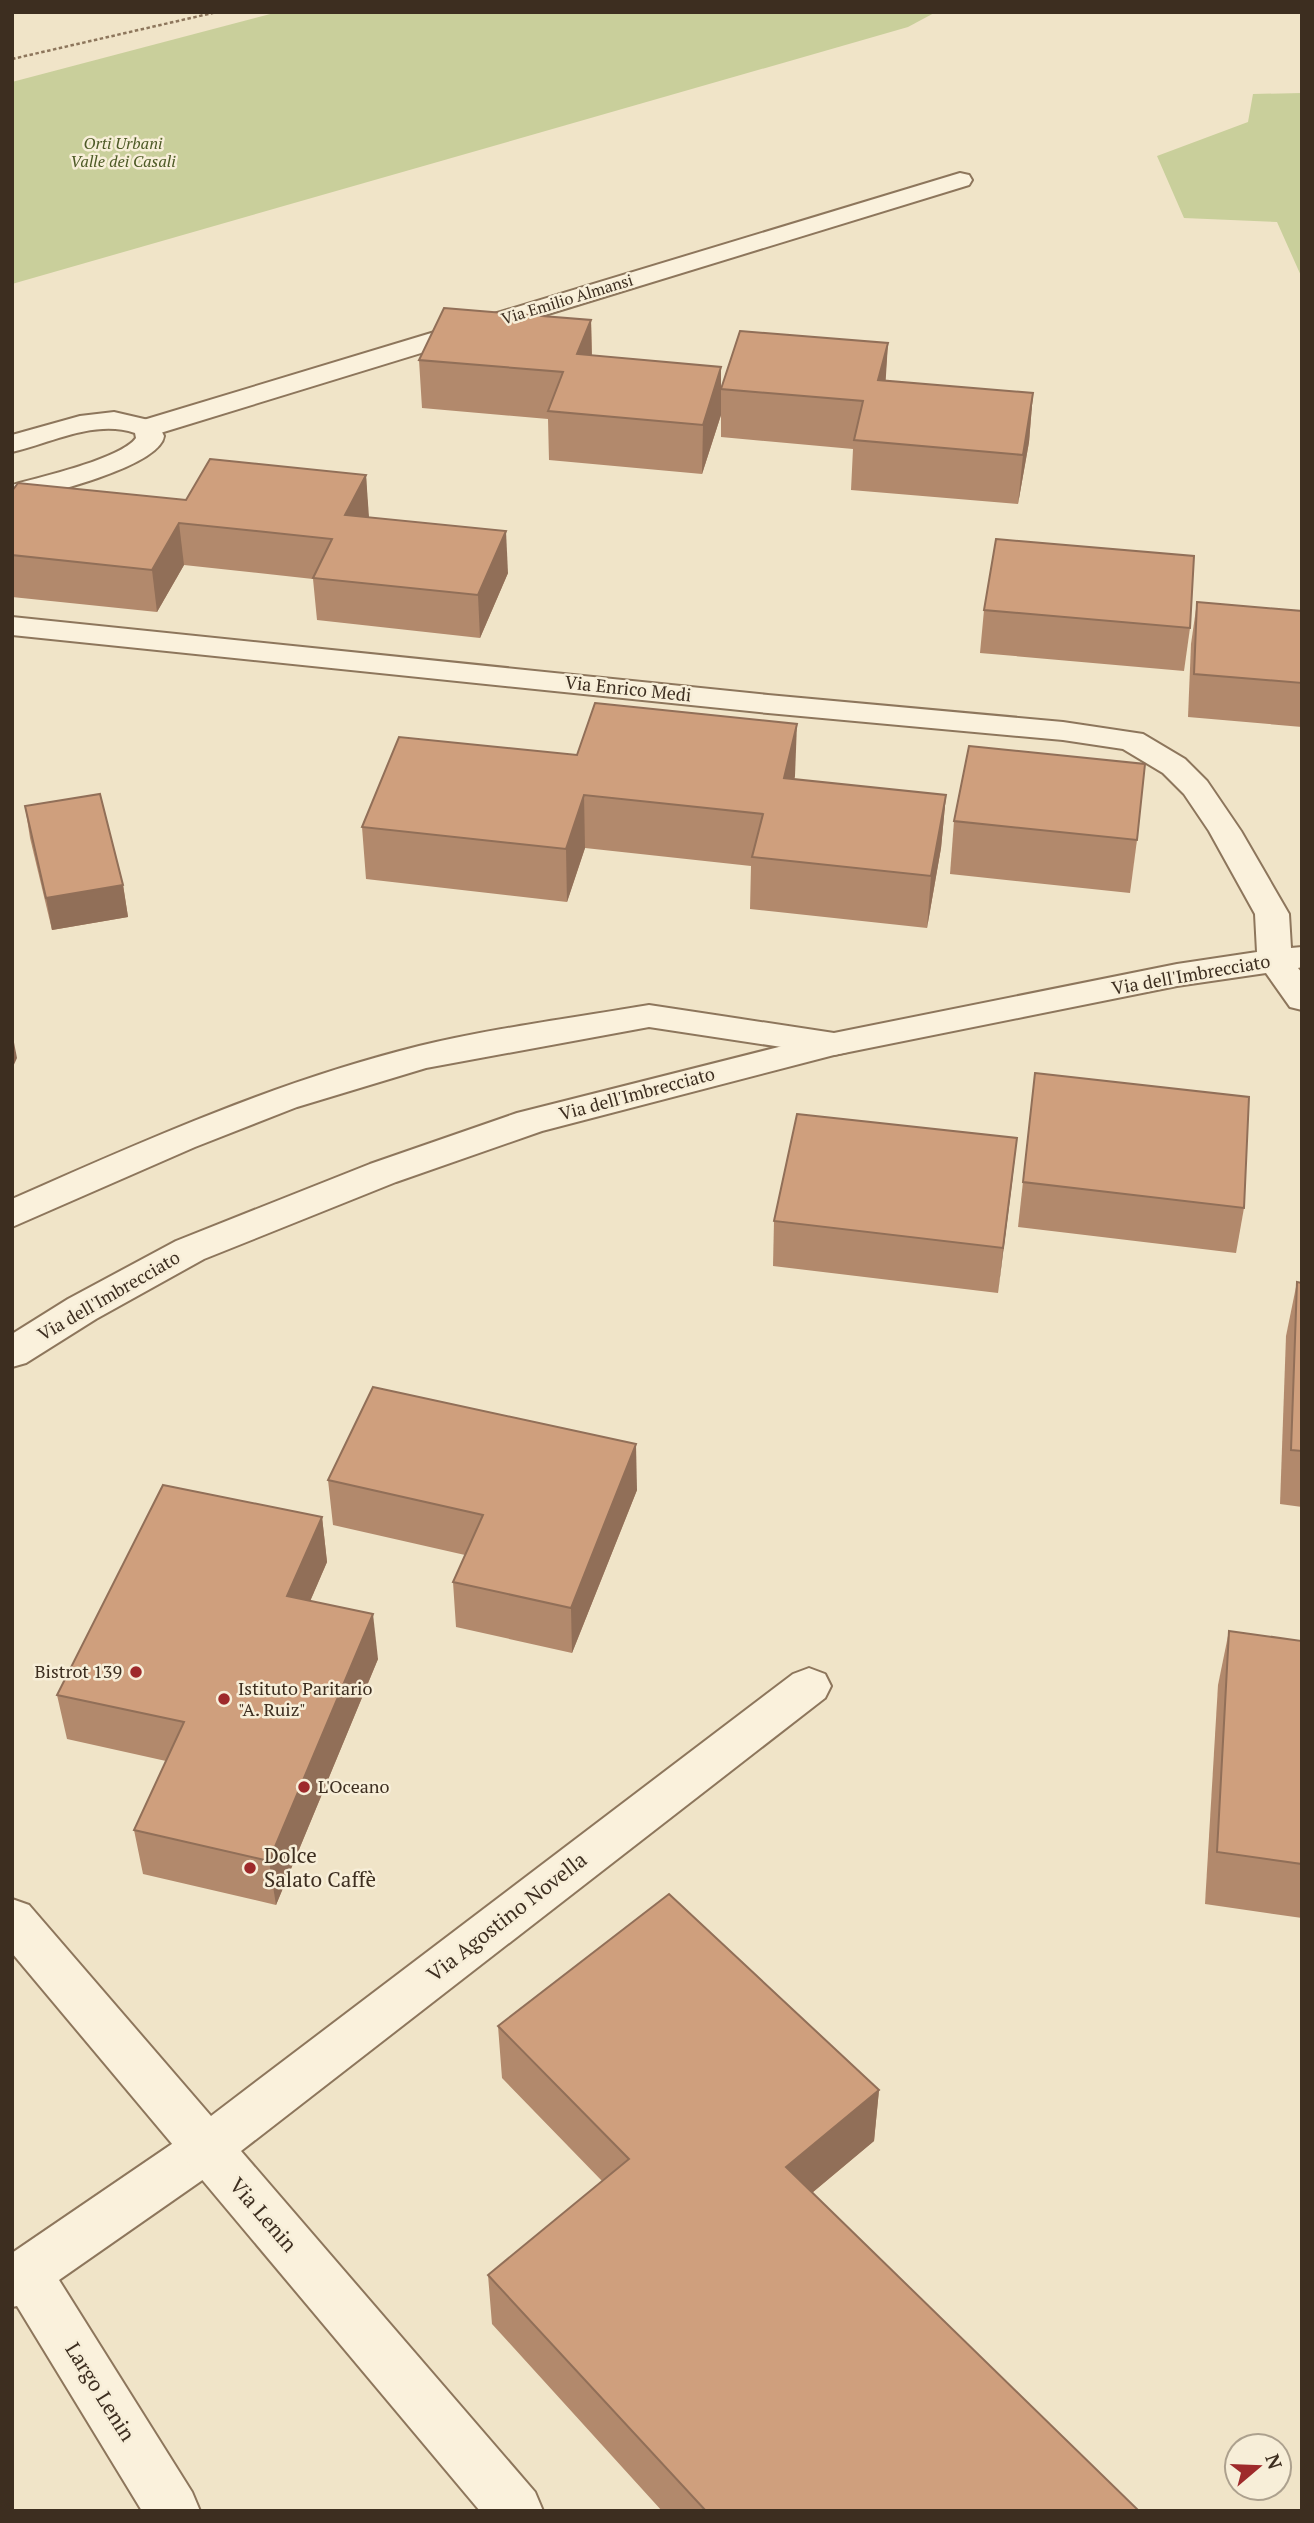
<svg xmlns="http://www.w3.org/2000/svg" width="1314" height="2523" viewBox="0 0 1314 2523" font-family="'PT Serif',serif">
	<rect width="100%" height="100%" fill="#f0e4c8"/>
	<g fill="#c9cf9b">
		<polygon points="278,12 936,12 908,27 12,284 12,82"/>
		<polygon points="1302,93 1302,278 1277,222 1184,218 1157,156 1248,122 1253,94"/>
	</g>
	<g fill="none" stroke-linecap="round" stroke-linejoin="round">
		<defs>
			<g id="lane">
				<polygon points="960,173 969,175 972,180 969,185 157,434 147,436 137,434 133,428 137,422"/>
				<path d="M 649,1005 L 834,1033 L 847,1036 L 852,1044 L 847,1052 L 834,1055 L 649,1027 L 426,1068 L 297,1107 L 195,1147 L 12,1227 L 12,1199 C 145,1140 278,1081 419,1046 C 494,1028 573,1018 649,1005 Z"/>
				<polygon points="206,2126 224,2133 231,2149 224,2165 59,2280 192,2492 200,2511 142,2511 17,2306 12,2307 12,2253 188,2133"/>
			</g>
			<g id="street">
				<path d="M 114,412 L 157,422 L 164,436 C 160,467 42,495 12,502 L 12,485 C 40,477 121,459 136,438 L 135,433 C 95,419 51,443 12,452 L 12,435 L 80,416 Z"/>
				<polygon points="12,617 768,695 1063,722 1143,734 1185,759 1207,781 1241,831 1289,914 1291,948 1302,947 1302,967 1298,968 1302,973 1302,1010 1290,1007 1266,973 1177,986 834,1055 542,1131 396,1182 204,1259 96,1319 26,1363 12,1367 12,1334 68,1299 176,1241 370,1164 517,1113 834,1033 1177,964 1257,952 1255,914 1209,831 1184,794 1163,773 1123,749 1063,740 768,713 12,635"/>
				<polygon points="809,1668 825,1674 831,1686 825,1698 241,2151 535,2492 543,2511 480,2511 12,1953 12,1899 29,1905 211,2116 793,1674"/>
			</g>
		</defs>
		<use href="#lane" stroke="#8d765c" stroke-width="4"/>
		<use href="#street" stroke="#8d765c" stroke-width="4"/>
		<polyline stroke="#8d765c" stroke-width="2.5" stroke-dasharray="3.5 2.5" stroke-linecap="butt" points="12,59 217,12"/>
		<use href="#lane" fill="#faf1dc" fill-rule="evenodd"/>
		<use href="#street" fill="#faf1dc" fill-rule="evenodd"/>
	</g>
	<g fill="#b2896c">
		<polygon points="591,320 592,356 721,415 702,474 549,460 548,419 422,408 419,360"/>
		<polygon points="888,343 885,381 1033,393 1029,442 1018,504 851,490 853,449 721,437 721,389"/>
		<polygon points="366,475 368,517 508,573 480,638 317,620 313,579 184,565 157,612 12,597 12,491 186,500"/>
		<polygon points="1197,602 1302,611 1302,727 1188,717 1191,644"/>
		<polygon points="984,610 1190,628 1184,671 980,653"/>
		<polygon points="577,755 795,776 794,779 946,795 941,848 927,928 750,909 751,866 585,848 567,902 366,879 362,827"/>
		<polygon points="25,806 123,885 128,917 52,930 30,838"/>
		<polygon points="954,821 1137,840 1130,893 950,874"/>
		<polygon points="1035,1073 1244,1208 1236,1253 1018,1227"/>
		<polygon points="1017,1138 998,1293 773,1266 774,1221"/>
		<polygon points="1297,1282 1302,1283 1302,1507 1280,1504 1286,1336"/>
		<polygon points="328,1480 637,1490 572,1653 456,1627 453,1582 465,1555 333,1525"/>
		<polygon points="322,1517 327,1562 310,1601 378,1659 276,1905 143,1874 134,1830 166,1761 67,1739 57,1695"/>
		<polygon points="1229,1631 1302,1641 1302,1918 1205,1904 1218,1685"/>
		<polygon points="498,2026 879,2090 874,2141 812,2193 1139,2511 662,2511 492,2324 488,2275 602,2181 502,2078"/>
	</g>
	<g fill="#916f58">
		<polygon points="591,320 592,368 577,354"/>
		<polygon points="888,343 885,391 878,380"/>
		<polygon points="721,367 721,415 702,474 703,425"/>
		<polygon points="1033,393 1029,442 1018,504 1023,455"/>
		<polygon points="366,475 369,517 348,557 345,515"/>
		<polygon points="179,523 184,565 157,612 152,570"/>
		<polygon points="506,531 508,573 480,638 478,595"/>
		<polygon points="797,724 795,776 782,830 784,778"/>
		<polygon points="584,795 585,848 567,902 566,849"/>
		<polygon points="946,795 941,848 927,928 931,876"/>
		<polygon points="123,885 128,917 52,930 46,898"/>
		<polygon points="12,1032 17,1058 12,1069"/>
		<polygon points="1017,1138 1012,1183 998,1293 1003,1248"/>
		<polygon points="636,1444 637,1490 572,1653 571,1608"/>
		<polygon points="322,1517 327,1562 293,1641 287,1596"/>
		<polygon points="373,1614 378,1659 276,1905 269,1861"/>
		<polygon points="879,2090 874,2141 783,2217 786,2167"/>
	</g>
	<g fill="#cf9f7d" stroke="#916f58" stroke-width="2">
		<polygon points="444,308 591,320 577,354 721,367 703,425 548,411 563,372 419,360"/>
		<polygon points="740,331 888,343 878,380 1033,393 1023,455 854,440 863,401 721,389"/>
		<polygon points="210,459 366,475 345,515 506,531 478,595 313,578 332,539 179,523 152,570 12,555 12,491 18,483 186,500"/>
		<polygon points="996,539 1194,556 1190,628 984,610"/>
		<polygon points="1197,602 1302,611 1302,683 1194,674"/>
		<polygon points="595,703 797,724 784,778 946,795 931,876 752,857 763,814 584,795 566,849 362,827 399,737 577,755"/>
		<polygon points="969,746 1145,764 1137,840 954,821"/>
		<polygon points="100,794 123,885 46,898 25,806"/>
		<polygon points="1035,1073 1249,1097 1244,1208 1023,1182"/>
		<polygon points="797,1114 1017,1138 1003,1248 774,1221"/>
		<polygon points="1297,1282 1302,1283 1302,1451 1291,1450"/>
		<polygon points="373,1387 636,1444 571,1608 453,1582 483,1515 328,1480"/>
		<polygon points="163,1485 322,1517 287,1596 373,1614 269,1861 134,1830 184,1722 57,1695"/>
		<polygon points="1229,1631 1302,1641 1302,1864 1217,1852"/>
		<polygon points="669,1894 879,2090 786,2167 1139,2511 706,2511 488,2275 629,2159 498,2026"/>
	</g>
	<g fill="#9e2a2b" stroke="#f7eed8" stroke-width="2.5">
		<circle cx="136" cy="1672" r="7"/>
		<circle cx="224" cy="1699" r="7"/>
		<circle cx="304" cy="1787" r="7"/>
		<circle cx="250" cy="1868" r="7"/>
	</g>
	<g text-anchor="middle" stroke-width="5" stroke-linejoin="round" paint-order="stroke">
		<g font-size="16" font-style="italic" fill="#4d5a26" stroke="#f7eed8">
			<text x="123" y="149">Orti Urbani<tspan x="123" dy="18">Valle dei Casali</tspan></text>
		</g>
		<g font-size="16" fill="#3d2e20" stroke="#f7eed8">
			<text transform="translate(567 299) rotate(-17)" y="6">Via Emilio Almansi</text>
		</g>
		<g font-size="18" fill="#3d2e20" stroke="#f7eed8">
			<text transform="translate(628 689) rotate(6)" y="6">Via Enrico Medi</text>
			<text transform="translate(1191 975) rotate(-10)" y="6">Via dell'Imbrecciato</text>
			<text transform="translate(637 1094) rotate(-15)" y="6">Via dell'Imbrecciato</text>
			<text transform="translate(109 1296) rotate(-30)" y="6">Via dell'Imbrecciato</text>
		</g>
		<g font-size="18" fill="#3d2e20" stroke="#f7eed8" text-anchor="start">
			<text x="122" y="1678" text-anchor="end">Bistrot 139</text>
			<text x="238" y="1695">Istituto Paritario<tspan x="238" dy="21">"A. Ruiz"</tspan></text>
			<text x="318" y="1793">L'Oceano</text>
		</g>
		<g font-size="21" fill="#3d2e20" stroke="#f7eed8" text-anchor="start">
			<text x="264" y="1863">Dolce<tspan x="264" dy="24">Salato Caffè</tspan></text>
		</g>
		<g font-size="21" fill="#3d2e20" stroke="#f7eed8">
			<text transform="translate(507 1917) rotate(-38)" y="7">Via Agostino Novella</text>
			<text transform="translate(263 2215) rotate(49)" y="7">Via Lenin</text>
			<text transform="translate(100 2392) rotate(58)" y="7">Largo Lenin</text>
		</g>
	</g>
	<rect width="1314" height="2523" fill="none" stroke="#3d2e20" stroke-width="28"/>
	<g transform="translate(1258 2467) rotate(71)"><circle r="33" fill="#f7eed8" stroke="#ada18e" stroke-width="2"/>
	<path d="M0-5L12 26L0 18L-12 26Z" fill="#9e2a2b"/>
	<text y="-10" font-size="19" font-weight="bold" text-anchor="middle" fill="#3d2e20">N</text>
	</g>
</svg>
